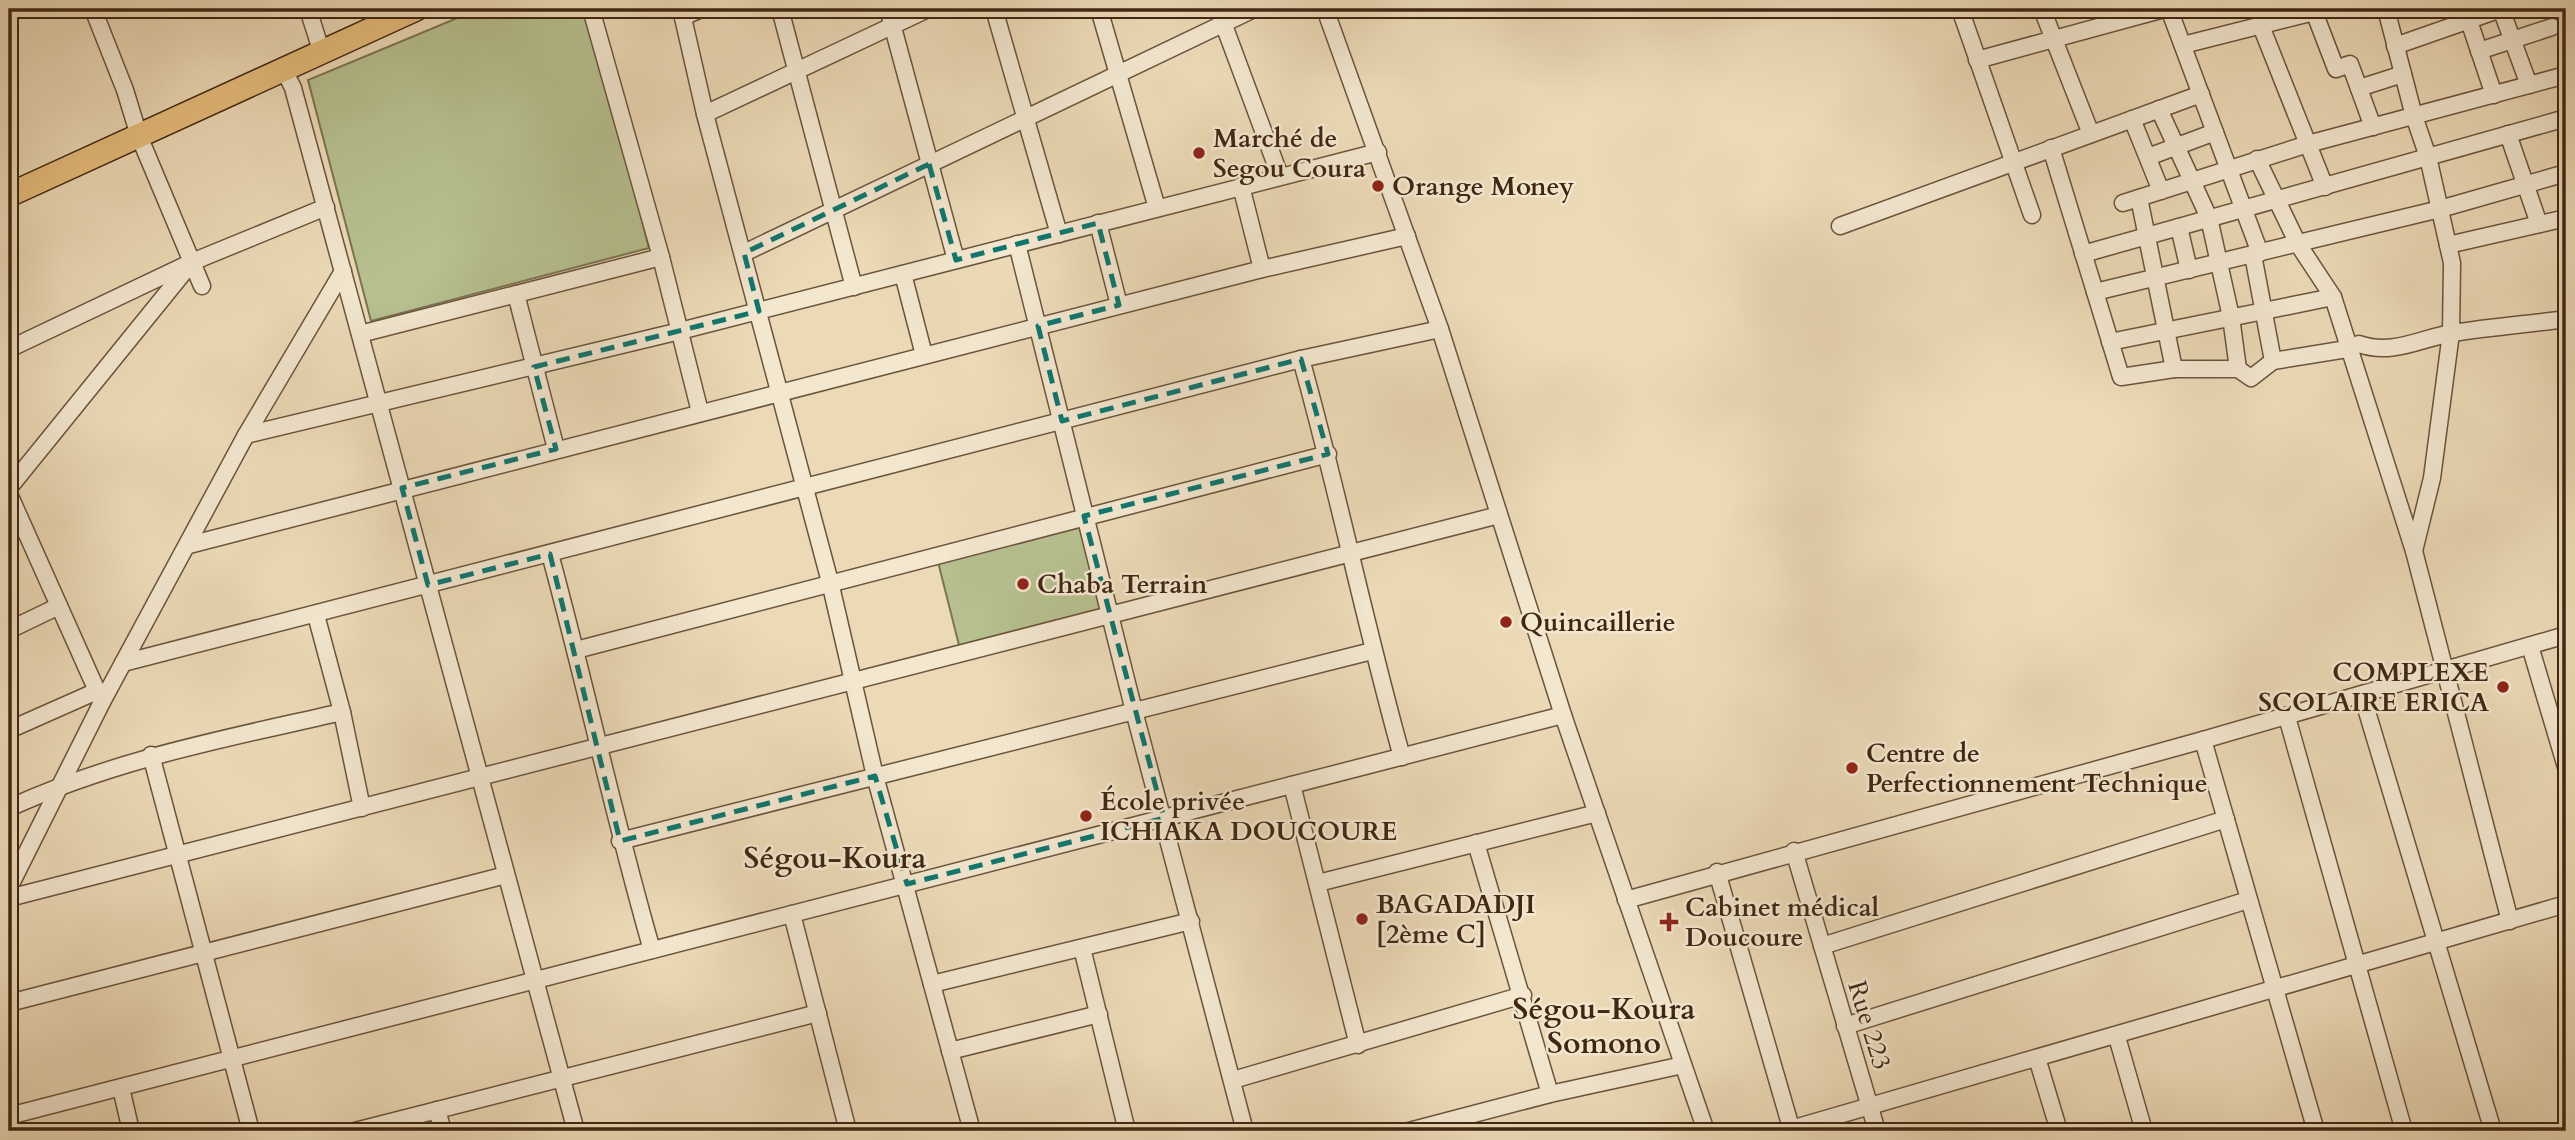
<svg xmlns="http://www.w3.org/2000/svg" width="2575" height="1140" viewBox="0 0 2575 1140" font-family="Cardo,serif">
	<rect width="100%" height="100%" fill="#ecdab7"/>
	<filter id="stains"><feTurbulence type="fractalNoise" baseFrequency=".00286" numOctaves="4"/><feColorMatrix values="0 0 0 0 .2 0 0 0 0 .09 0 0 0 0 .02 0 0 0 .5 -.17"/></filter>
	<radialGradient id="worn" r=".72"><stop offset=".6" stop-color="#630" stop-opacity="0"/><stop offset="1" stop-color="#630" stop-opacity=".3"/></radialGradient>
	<g fill="#b7c08f" stroke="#7c7451" stroke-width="2">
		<polygon points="479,9 588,9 649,248 371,321 308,80"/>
		<polygon points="1084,516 1110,614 961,653 936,554"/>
	</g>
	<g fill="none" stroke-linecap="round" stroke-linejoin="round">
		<defs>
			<g id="minor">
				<polyline points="93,9 125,90 139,136 202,286"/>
				<polyline points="308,9 321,50"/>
				<polyline points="591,9 661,257 700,412"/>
				<polyline points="681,9 705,114 830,582 875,776 972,1131"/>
				<polyline points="780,9 854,287"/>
				<polyline points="888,9 956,260"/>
				<polyline points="994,9 1059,234"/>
				<polyline points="1099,9 1157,208"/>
				<polyline points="1218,9 1280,176"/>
				<polyline points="1325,9 1440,329 1563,715 1706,1131"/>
				<polyline points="1960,9 2032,215"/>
				<polyline points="2042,9 2091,134"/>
				<polyline points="2169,9 2260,253"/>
				<polyline points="2313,9 2336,69 2350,64 2373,127"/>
				<polyline points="2386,9 2414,116 2428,157 2452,263 2451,333 2432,478 2414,551"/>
				<polyline points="2465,9 2494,95"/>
				<polyline points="2501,9 2529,85"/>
				<polyline points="683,17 701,9"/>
				<polyline points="2261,26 2325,187"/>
				<polyline points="2183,45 2314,12"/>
				<polyline points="2395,46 2501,9"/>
				<polyline points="2479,51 2552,27"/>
				<polyline points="1977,60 2164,9"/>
				<polyline points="283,68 293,88 576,1131"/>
				<polyline points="2359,88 2403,74"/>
				<polyline points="2159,109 2209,218 2231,317 2238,369"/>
				<polyline points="705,114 928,9"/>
				<polyline points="2132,119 2161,191"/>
				<polyline points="2508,134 2539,224"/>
				<path d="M 2051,148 L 2121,377 L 2174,369 L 2238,369 L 2251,378 L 2273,361 L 2347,349 L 2359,344 C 2393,356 2420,338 2453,333 C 2491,327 2529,324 2566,319"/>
				<polyline points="2148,157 2215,132"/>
				<polyline points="2257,159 2298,244 2333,297 2414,551 2510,921"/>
				<polyline points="1241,186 1262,269"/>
				<polyline points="2139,198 2174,369"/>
				<polyline points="2123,203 2308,144 2566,75"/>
				<polyline points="1098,223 1119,305"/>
				<polyline points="1840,226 2201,94"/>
				<polyline points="2179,227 2189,270"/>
				<polyline points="1017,244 1134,711 1245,1131"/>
				<polyline points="2448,245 2566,218"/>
				<polyline points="744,253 1254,9"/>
				<polyline points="2083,254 2566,118"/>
				<polyline points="2253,255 2273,361"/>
				<polyline points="903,274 924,355"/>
				<polyline points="2095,292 2440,209 2566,173"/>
				<polyline points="516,294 556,449"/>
				<polyline points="360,334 661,257"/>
				<polyline points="2110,342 2333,297"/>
				<polyline points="9,349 192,262 326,207"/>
				<path d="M 1301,359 C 1338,491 1365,625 1402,757"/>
				<polyline points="246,435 680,331 1378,152"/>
				<polyline points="9,488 188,267"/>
				<polyline points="9,494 102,702"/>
				<polyline points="189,545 1262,269 1407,236"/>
				<path d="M 550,554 C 586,686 614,819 652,950"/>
				<polyline points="316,615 342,712 362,808"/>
				<polyline points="9,630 59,606"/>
				<polyline points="2530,646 2566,767"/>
				<polyline points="576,650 1328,454"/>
				<polyline points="123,663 1301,359 1440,329"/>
				<polyline points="2362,695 2493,1131"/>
				<polyline points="2287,717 2404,1131"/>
				<polyline points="9,730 97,691"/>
				<polyline points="2203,740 2316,1131"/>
				<polyline points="151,755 251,1131"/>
				<polyline points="1292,785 1358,1045"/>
				<path d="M 9,808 C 116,759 228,738 342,712"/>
				<polyline points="620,841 1372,651"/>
				<polyline points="1476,843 1550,1094"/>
				<polyline points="1794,851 1877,1131"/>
				<polyline points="1717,872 1792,1131"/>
				<polyline points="1318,883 1597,813"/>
				<polyline points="9,888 102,702 246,435 343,271"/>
				<polyline points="9,898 1499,515"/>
				<polyline points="1626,900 2203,740 2566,635"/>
				<polyline points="792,914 848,1131"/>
				<polyline points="1822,946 2226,819"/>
				<polyline points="1082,948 1127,1131"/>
				<polyline points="932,984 1191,921"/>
				<polyline points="9,1003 506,875"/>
				<polyline points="1845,1026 2248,900"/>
				<polyline points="2117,1037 2144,1131"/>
				<polyline points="950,1051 1099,1014"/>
				<polyline points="2037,1058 2059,1131"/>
				<polyline points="1233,1080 1523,995"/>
				<polyline points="121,1088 131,1131"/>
				<polyline points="437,1110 443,1131"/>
				<polyline points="9,1116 1563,715"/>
				<polyline points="355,1131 818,1013"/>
				<polyline points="1409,1131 1550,1094 1683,1065"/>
				<polyline points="1784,1131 2566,904"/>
			</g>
			<polyline id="highway" points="9,195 416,9"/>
		</defs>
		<use href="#minor" stroke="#6b543c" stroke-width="19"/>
		<use href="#highway" stroke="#402713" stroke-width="26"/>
		<use href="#minor" stroke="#f3e7d0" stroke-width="16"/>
		<use href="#highway" stroke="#e6bd7c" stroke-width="23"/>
	</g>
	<path fill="none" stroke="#0f766e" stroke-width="5" stroke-dasharray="14 9" stroke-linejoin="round" d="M 929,164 L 956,260 L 1098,223 L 1119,305 L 1038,326 L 1062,421 L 1301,359 L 1328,454 L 1084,516 L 1164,818 L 907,884 L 875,776 L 620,841 L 550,554 L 428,585 L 402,488 L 556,449 L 534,367 L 759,311 L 744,253 Z"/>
	<g fill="#8f2418" stroke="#f3e7d0" stroke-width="2.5">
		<circle cx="1199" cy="153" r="7"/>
		<circle cx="1378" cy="186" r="7"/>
		<circle cx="1023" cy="584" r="7"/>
		<circle cx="1506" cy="622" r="7"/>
		<circle cx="2503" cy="687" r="7"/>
		<circle cx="1852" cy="768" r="7"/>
		<circle cx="1086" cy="816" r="7"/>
		<circle cx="1362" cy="919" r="7"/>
		<path d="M1665.5 911.5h7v7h7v7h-7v7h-7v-7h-7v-7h7z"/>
	</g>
	<g text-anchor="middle" stroke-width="5" stroke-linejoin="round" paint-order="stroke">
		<g font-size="26" font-weight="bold" fill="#402713" stroke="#f3e7d0" text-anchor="start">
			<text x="1213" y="147">Marché de<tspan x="1213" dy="30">Segou Coura</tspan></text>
			<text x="1392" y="195">Orange Money</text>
			<text x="1037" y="593">Chaba Terrain</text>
			<text x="1520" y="631">Quincaillerie</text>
			<text x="2489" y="681" text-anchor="end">COMPLEXE<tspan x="2489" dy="30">SCOLAIRE ERICA</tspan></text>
			<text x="1866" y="762">Centre de<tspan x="1866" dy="30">Perfectionnement Technique</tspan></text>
			<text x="1100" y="810">École privée<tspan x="1100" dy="30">ICHIAKA DOUCOURE</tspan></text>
			<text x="1376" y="913">BAGADADJI<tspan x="1376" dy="30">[2ème C]</tspan></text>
			<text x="1685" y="916">Cabinet médical<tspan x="1685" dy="30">Doucoure</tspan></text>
		</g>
		<g font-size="26" fill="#402713" stroke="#f3e7d0">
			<text transform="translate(1870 1025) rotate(73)" y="9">Rue 223</text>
		</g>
		<g font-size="30" font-weight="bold" fill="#402713" stroke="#f3e7d0">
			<text x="835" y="868">Ségou-Koura</text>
			<text x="1604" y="1019">Ségou-Koura<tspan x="1604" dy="34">Somono</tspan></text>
		</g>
	</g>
	<rect width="2575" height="1140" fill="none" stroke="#ecdab7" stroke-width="35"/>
	<rect x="10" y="10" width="2554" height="1119" fill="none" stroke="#402713" stroke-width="3.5"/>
	<rect x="18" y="18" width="2540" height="1105" fill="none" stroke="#402713" stroke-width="2"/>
	<rect width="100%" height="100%" filter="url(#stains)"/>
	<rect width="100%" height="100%" fill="url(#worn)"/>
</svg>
